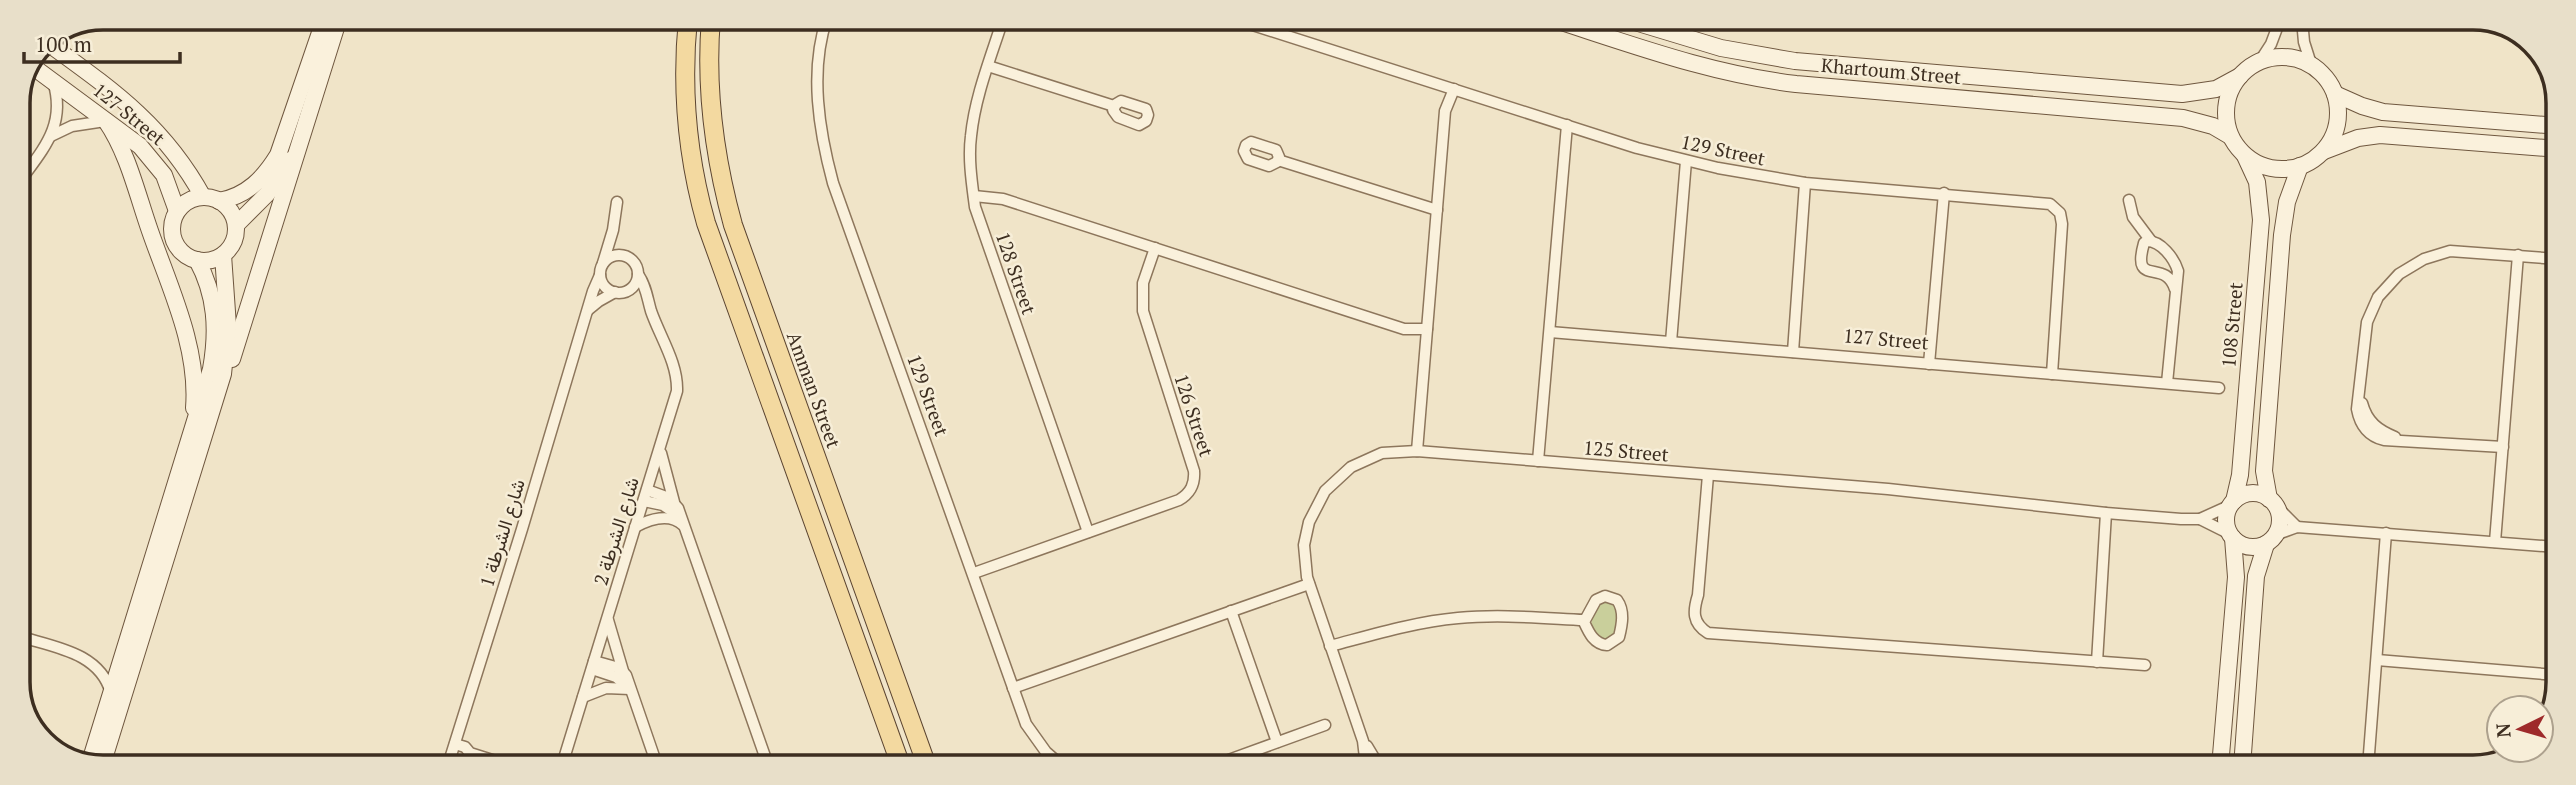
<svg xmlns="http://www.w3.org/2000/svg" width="2576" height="785" viewBox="0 0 2576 785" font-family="'PT Serif',Vazirmatn,serif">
	<rect width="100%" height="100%" fill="#f0e4c8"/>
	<path fill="#c9cf9b" d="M 1606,600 L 1614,602 C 1621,615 1619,629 1609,640 L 1601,641 L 1591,629 C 1593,614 1591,607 1606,600 Z"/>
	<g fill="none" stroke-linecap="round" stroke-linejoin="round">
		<defs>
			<g id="street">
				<path d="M 827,18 C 809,71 819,131 833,183 L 1026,724 L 1046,752 L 1062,766"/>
				<path d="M 1003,19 C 991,57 975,96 971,136 C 968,159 972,184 975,207 L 1088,532"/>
				<polyline points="1234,19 1637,148 1718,168 1805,183 2050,204 2060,213 2062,224 2052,374"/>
				<polyline points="2302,20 2304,42 2311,64"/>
				<polyline points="2260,61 2271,44 2280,20"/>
				<polyline points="988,66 1114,106"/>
				<polygon points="1121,101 1146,109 1148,115 1146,121 1139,125 1118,117 1113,110 1116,104"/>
				<polyline points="51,136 72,126 105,121"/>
				<polygon points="1251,142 1276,150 1279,157 1277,162 1269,166 1248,159 1244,151 1246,145"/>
				<polyline points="1278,160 1437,210"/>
				<path d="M 18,184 C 42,150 67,126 53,81"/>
				<polyline points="974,196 1003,199 1404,329 1427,329"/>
				<polyline points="2129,200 2133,217 2151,241"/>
				<circle cx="619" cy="274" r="19"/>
				<polyline points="603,263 613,230 617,202"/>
				<polyline points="588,310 599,301 615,292"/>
				<polyline points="1550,332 2219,388"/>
				<polyline points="1671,342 1686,161"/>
				<polyline points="1793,352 1805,183"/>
				<polyline points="1929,364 1944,193"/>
				<path d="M 2167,383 L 2178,271 C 2174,258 2161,241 2147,241 L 2144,243 C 2131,289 2165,257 2175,289"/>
				<path d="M 2362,403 C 2367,422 2378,430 2395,437"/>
				<path d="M 2503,447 L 2384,440 C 2368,436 2360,425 2357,409 L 2367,322 L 2378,297 L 2399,274 L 2424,259 L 2450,251 L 2558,259"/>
				<polyline points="1417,451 1445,111 1454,89"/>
				<polyline points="661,453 674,502"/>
				<polyline points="1538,461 1567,125"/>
				<path d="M 1708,475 L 1698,595 C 1693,611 1692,623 1708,633 L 2145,665"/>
				<polyline points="647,490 669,498 678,508 768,765"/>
				<polyline points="644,501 663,505 678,515"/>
				<polyline points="2276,506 2297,527"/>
				<polyline points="2200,519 2230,534"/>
				<path d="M 635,527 C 650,519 670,513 683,525"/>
				<polyline points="2275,535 2297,527 2556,547"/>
				<polyline points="2495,542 2518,255"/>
				<path d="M 974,573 L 1179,500 C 1191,493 1195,484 1194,471 L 1143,311 L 1143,283 L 1155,248"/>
				<path d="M 1605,596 L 1617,600 C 1625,611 1622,625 1619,637 L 1607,645 C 1594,644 1589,633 1584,622 L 1596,600 Z"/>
				<polyline points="1231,611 1277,742"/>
				<polyline points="608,620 623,671"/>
				<path d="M 18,636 C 53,647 100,652 111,693"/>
				<path d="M 1330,646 C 1372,635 1414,622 1458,618 C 1500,614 1542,618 1584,620"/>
				<polyline points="2377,660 2556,675"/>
				<polyline points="594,661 619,668 626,675 657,765"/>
				<polyline points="2097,662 2106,513"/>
				<polyline points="592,669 616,677 630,689"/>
				<polyline points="1013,688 1309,584"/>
				<polyline points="583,697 606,688 630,689"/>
				<polyline points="455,744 465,747 470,753 508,765"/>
				<polyline points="1367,746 1379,766"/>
				<polyline points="448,765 522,529 593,291 600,275"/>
				<path d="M 562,765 L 677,391 C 678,363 660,337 651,311 C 647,297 646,286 638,274"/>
				<polyline points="1212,766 1325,725"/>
				<polyline points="1366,766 1363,741 1307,577 1304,545 1309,522 1325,491 1351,467 1382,453 1417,451 1888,489 2106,513 2181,519 2200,519 2231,505"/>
				<polyline points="2368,767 2386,533"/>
			</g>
			<g id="secondary">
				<path d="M 1552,19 C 1633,45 1711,74 1796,84 L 2183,118 L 2213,126 L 2230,136"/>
				<polyline points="1625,19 1721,48 1795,61 2182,94 2216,89 2240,76"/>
				<path d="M 45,41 C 111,89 163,124 203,197"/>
				<circle cx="2282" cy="113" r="56"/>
				<polyline points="32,66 140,146 164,175 177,211"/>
				<polyline points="2335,94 2362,106 2383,112 2558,126"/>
				<path d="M 106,121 C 128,153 137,194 150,231 C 169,286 199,347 194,408"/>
				<polyline points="2324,151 2358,138 2380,135 2558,149"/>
				<circle cx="204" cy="229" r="32"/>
				<path d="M 219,201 C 247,196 264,178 278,155 L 325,18"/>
				<polyline points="236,225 267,194 290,160"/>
				<polyline points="232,359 339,18"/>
				<circle cx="2253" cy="520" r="27"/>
				<polyline points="2269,499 2264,471 2282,235 2287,202 2300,166"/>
				<polyline points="2234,501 2240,475 2261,220 2257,182 2245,156"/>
				<path d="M 89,765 L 211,369 C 218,330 216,295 197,260"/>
				<polyline points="102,765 223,374 228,326 223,255"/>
				<polyline points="2220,767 2236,577 2233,538"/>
				<polyline points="2242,767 2256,576 2266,544"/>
			</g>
			<g id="primary">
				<path d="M 688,18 C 681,88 687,156 706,223 L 901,766"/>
				<path d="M 711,18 C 705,89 714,156 733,225 L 927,766"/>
			</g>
		</defs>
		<use href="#street" stroke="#8d765c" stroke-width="13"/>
		<use href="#secondary" stroke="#6f573f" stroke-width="18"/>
		<use href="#primary" stroke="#5b4430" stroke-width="20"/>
		<use href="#street" stroke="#faf1dc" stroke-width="10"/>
		<use href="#secondary" stroke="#faf1dc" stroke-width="16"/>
		<use href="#primary" stroke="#f3d9a0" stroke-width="18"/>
	</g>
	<g text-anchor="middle" stroke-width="5" stroke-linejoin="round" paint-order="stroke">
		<g font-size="19" fill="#3d2e20" stroke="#f7eed8">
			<text transform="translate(1891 71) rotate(5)" y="7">Khartoum Street</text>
			<text transform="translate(129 114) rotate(39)" y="7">127 Street</text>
			<text transform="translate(1723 150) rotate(12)" y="7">129 Street</text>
			<text transform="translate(1016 273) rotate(71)" y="7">128 Street</text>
			<text transform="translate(2232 325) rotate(-85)" y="7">108 Street</text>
			<text transform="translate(1886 339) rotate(5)" y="7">127 Street</text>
			<text transform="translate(814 390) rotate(70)" y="7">Amman Street</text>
			<text transform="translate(928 395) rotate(70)" y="7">129 Street</text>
			<text transform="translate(1194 415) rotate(72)" y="7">126 Street</text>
			<text transform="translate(1626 451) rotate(5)" y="7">125 Street</text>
			<text transform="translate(616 531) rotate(-73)" y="7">شارع الشرطة 2</text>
			<text transform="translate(502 533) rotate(-73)" y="7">شارع الشرطة 1</text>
		</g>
	</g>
	<path d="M0 0H2576V785H0ZM103 30H2473A73 73 0 0 1 2546 103V682A73 73 0 0 1 2473 755H103A73 73 0 0 1 30 682V103A73 73 0 0 1 103 30Z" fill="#e8dfc9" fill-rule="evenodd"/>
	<path fill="none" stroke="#3d2e20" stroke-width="3.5" d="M103 30H2473A73 73 0 0 1 2546 103V682A73 73 0 0 1 2473 755H103A73 73 0 0 1 30 682V103A73 73 0 0 1 103 30Z"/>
	<g transform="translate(2520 729) rotate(265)"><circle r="33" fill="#f7eed8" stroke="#ada18e" stroke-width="2"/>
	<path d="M0-5L12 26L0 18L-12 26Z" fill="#9e2a2b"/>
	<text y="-10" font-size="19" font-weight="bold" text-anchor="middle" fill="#3d2e20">N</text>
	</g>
	<path d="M24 52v10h156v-10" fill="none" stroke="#3d2e20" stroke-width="3.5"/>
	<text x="35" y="52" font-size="21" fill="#3d2e20" stroke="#f7eed8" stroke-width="5" paint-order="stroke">100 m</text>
</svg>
